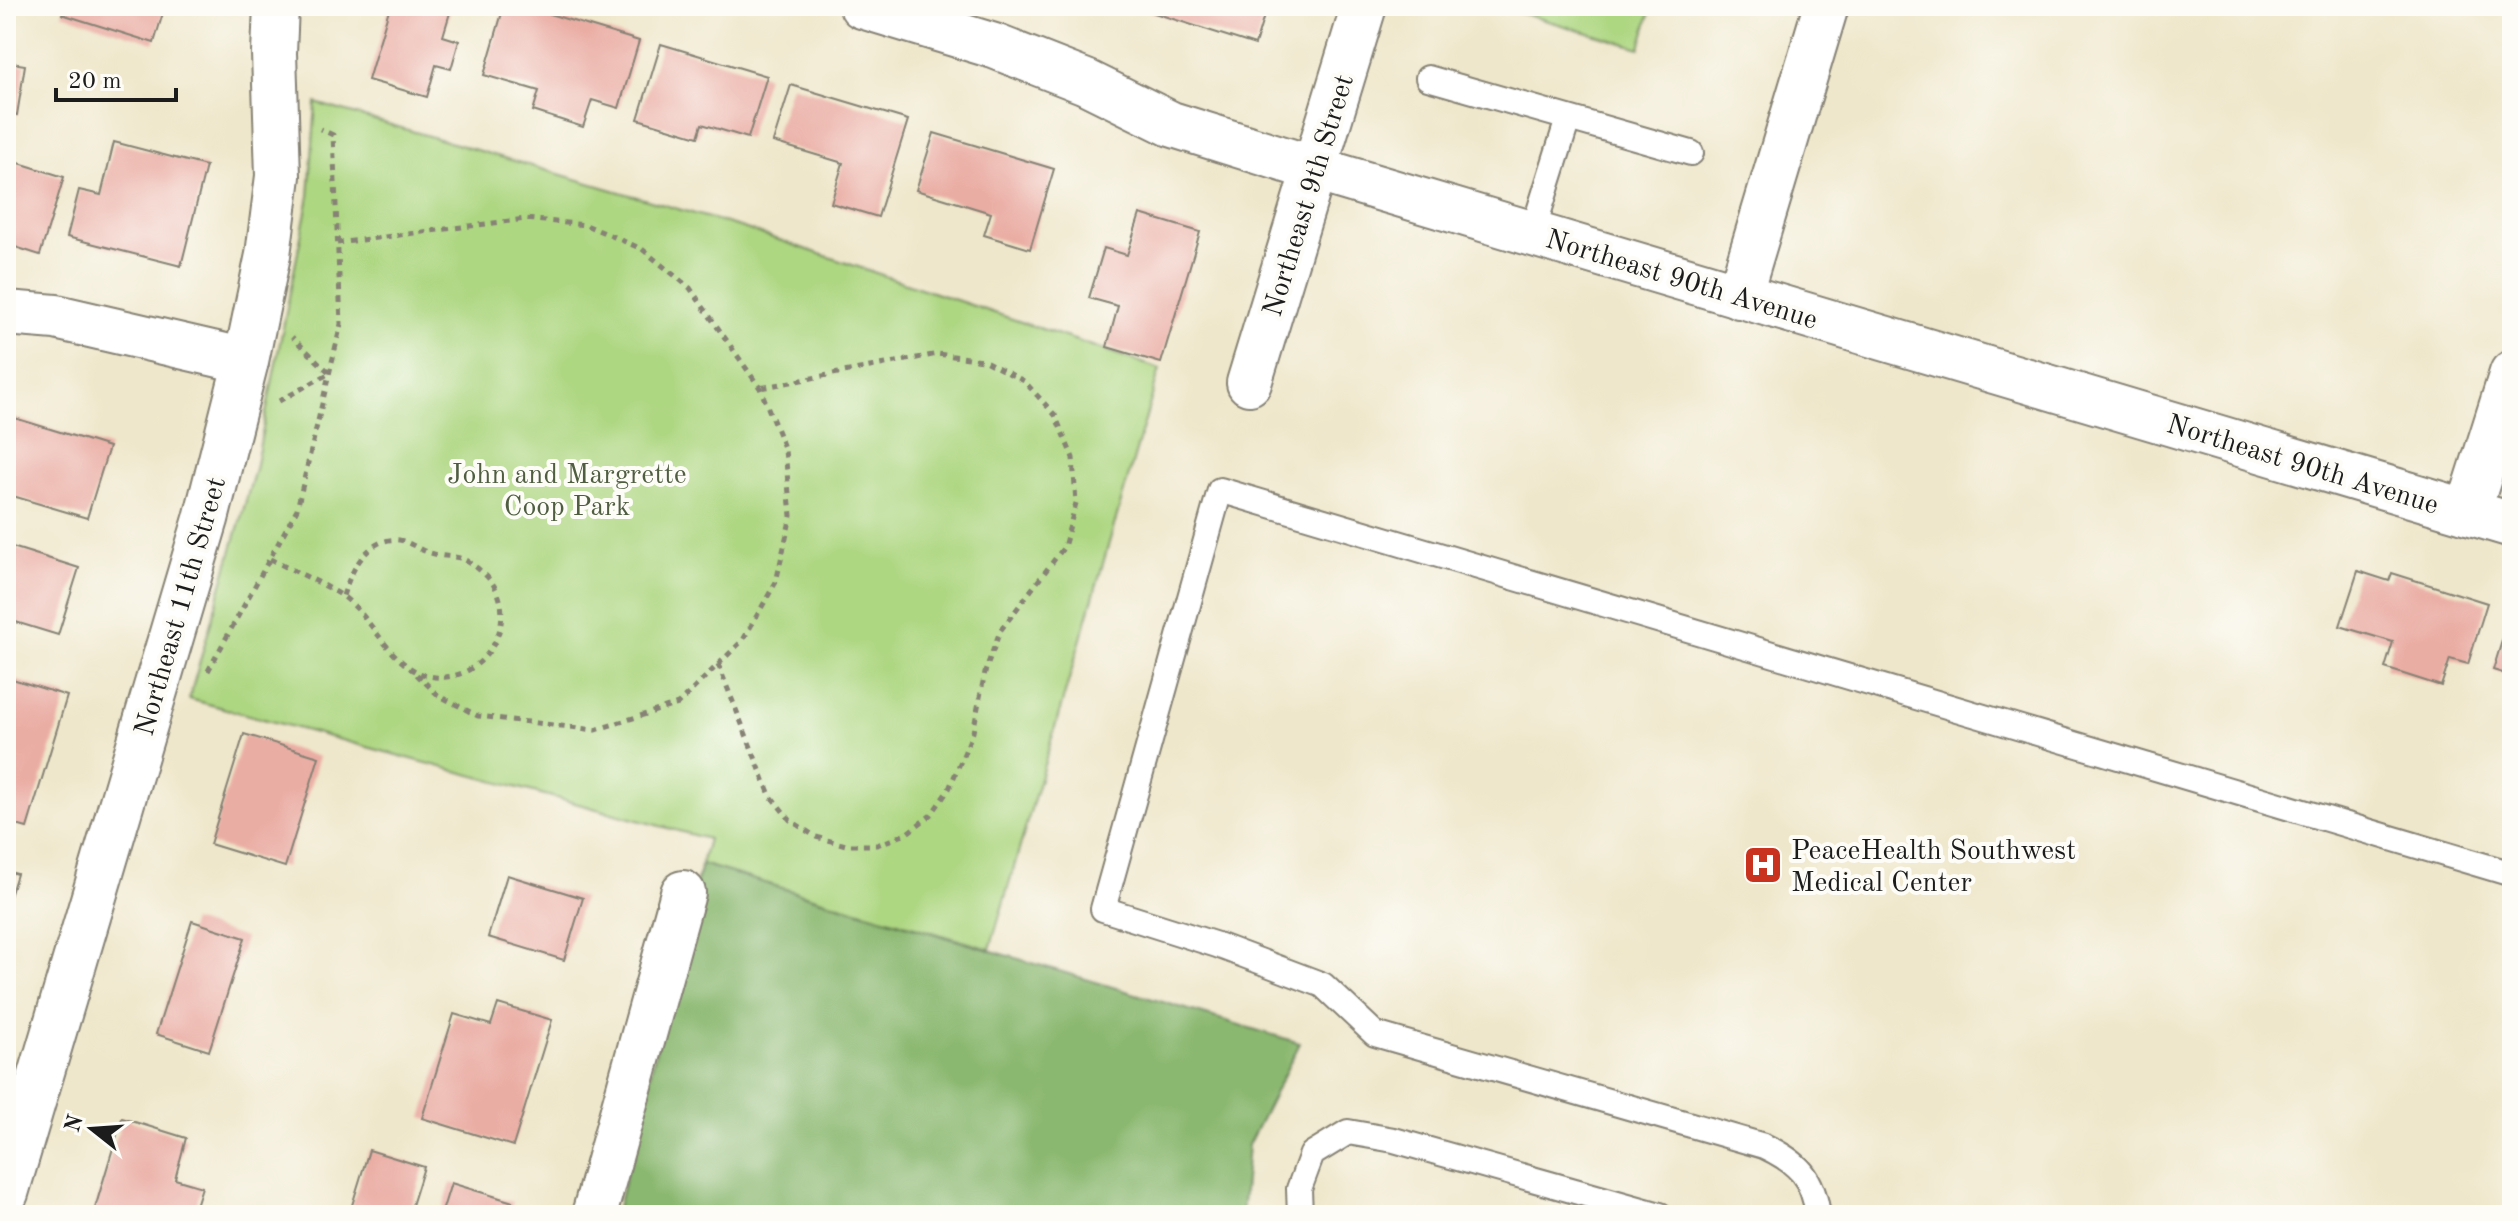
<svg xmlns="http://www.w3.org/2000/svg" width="2518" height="1221" viewBox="0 0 2518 1221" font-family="'Old Standard TT',serif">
	<rect width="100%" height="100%" fill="#fdfcf7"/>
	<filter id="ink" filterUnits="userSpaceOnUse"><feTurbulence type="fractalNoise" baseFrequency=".0125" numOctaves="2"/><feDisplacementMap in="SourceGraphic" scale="16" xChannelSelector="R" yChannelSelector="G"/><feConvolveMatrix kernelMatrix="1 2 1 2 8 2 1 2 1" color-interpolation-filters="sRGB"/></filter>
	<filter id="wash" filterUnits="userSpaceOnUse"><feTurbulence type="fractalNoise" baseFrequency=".006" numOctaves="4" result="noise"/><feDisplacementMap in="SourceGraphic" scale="32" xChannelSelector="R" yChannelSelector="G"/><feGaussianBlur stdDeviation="1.8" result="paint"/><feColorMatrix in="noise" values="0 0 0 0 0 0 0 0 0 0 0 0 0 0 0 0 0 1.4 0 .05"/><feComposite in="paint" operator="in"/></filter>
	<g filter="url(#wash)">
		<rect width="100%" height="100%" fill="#efe7cb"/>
		<g fill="#aed782" stroke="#657a4f" stroke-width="2">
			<polygon points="1516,6 1652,6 1640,48 1514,11"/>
			<polygon points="316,103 743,228 1160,369 990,949 701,864 708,839 189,699 255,469 309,196"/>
		</g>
		<polygon fill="#8ab870" stroke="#536a46" stroke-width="2" points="701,864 1300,1043 1248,1145 1242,1215 616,1215"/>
		<g id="blocks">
			<g fill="#eaada4">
				<polygon points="65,6 165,6 154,43 62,14"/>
				<polygon points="390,6 452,6 443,36 459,41 451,69 436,65 427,97 368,80"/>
				<polygon points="504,6 523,6 639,41 619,108 592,100 583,127 533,111 539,91 484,75"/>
				<polygon points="1146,6 1267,6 1255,45 1145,10"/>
				<polygon points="661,44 767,76 748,138 702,124 698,137 638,119"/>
				<polygon points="6,62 25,65 17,115 6,113"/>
				<polygon points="791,85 908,120 878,217 831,203 843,163 773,142"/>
				<polygon points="934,133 1054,169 1030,249 984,235 991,213 916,190"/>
				<polygon points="114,142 206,166 181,266 67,237 79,190 101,195"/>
				<polygon points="6,159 64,177 40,255 6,244"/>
				<polygon points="1140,214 1200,232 1161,363 1107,347 1118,306 1089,298 1104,248 1127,255"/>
				<polygon points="8,416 109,447 87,518 6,494"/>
				<polygon points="6,545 79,568 58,635 6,619"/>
				<polygon points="2358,571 2389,581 2392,573 2487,603 2468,664 2450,659 2441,686 2385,668 2393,642 2340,626"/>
				<polygon points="2509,618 2512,619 2512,676 2493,670"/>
				<polygon points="6,677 67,696 27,828 6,822"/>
				<polygon points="244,734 319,757 285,867 210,844"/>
				<polygon points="6,871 17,874 7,906 6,905"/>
				<polygon points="507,875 583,898 564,960 488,937"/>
				<polygon points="192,921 245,938 209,1051 156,1034"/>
				<polygon points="498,1004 552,1020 513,1146 422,1118 454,1014 491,1025"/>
				<polygon points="122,1118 186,1138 175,1179 202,1187 193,1215 93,1215"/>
				<polygon points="369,1150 424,1167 409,1215 349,1215"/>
				<polygon points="451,1183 513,1202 509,1215 441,1215"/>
			</g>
		</g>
	</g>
	<g filter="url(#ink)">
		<use href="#blocks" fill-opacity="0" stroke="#868274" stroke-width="2"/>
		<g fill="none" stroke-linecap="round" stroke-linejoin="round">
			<defs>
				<g id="service">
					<polyline points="1428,78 1691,153"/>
					<polyline points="1532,234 1568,119"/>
					<polyline points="1300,1215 1299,1189 1312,1154 1348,1132 1394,1140 1660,1215"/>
					<path d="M 1818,1215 C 1813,1177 1798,1162 1764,1146 L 1375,1034 L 1323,985 L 1217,945 L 1103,909 L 1220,490 L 2512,874"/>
				</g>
				<g id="minor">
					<polyline points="862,6 994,46 1086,82 1171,124 1315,169 2512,525"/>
					<polyline points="1739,296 1826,6"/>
					<polyline points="6,313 56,317 246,361"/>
					<polyline points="1249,383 1364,6"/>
					<polyline points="2468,512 2512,373"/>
					<polyline points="594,1215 683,893"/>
				</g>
				<polyline id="tertiary" points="6,1193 206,519 246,361 268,255 278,176 274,53 276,6"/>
			</defs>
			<use href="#service" stroke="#868274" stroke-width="28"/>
			<use href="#minor" stroke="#868274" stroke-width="48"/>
			<use href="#tertiary" stroke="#868274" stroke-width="48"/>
			<g stroke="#868274" stroke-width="5" stroke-dasharray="6 6" stroke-linecap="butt">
				<polyline points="337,243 525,219 586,225 642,249 690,288 760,388 785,450 791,516 776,582 743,640 678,704 595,730 478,716 438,695 410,668"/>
				<polyline points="279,401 330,373 292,337"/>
				<path d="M 270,559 C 293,571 319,581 341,595 C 373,616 389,667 429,676 C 487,688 528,610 482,572 C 457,550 454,561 427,552 C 418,549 408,541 399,540 C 367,536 350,573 343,596"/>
				<polyline points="718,664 770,795 790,820 816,837 846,845 877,845 906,834 931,815 949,789 973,732 985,672 1000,631 1064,547 1076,503 1073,458 1055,415 1024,381 983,360 938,354 760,388"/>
				<polyline points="208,671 297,509 341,324 333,135 320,129"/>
			</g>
			<use href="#service" stroke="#fff" stroke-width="24"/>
			<use href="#minor" stroke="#fff" stroke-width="44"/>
			<use href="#tertiary" stroke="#fff" stroke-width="44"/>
		</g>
	</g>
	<defs>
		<symbol id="hospital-square" viewBox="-11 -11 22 22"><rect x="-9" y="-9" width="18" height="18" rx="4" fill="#c8321e" stroke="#fdfcf7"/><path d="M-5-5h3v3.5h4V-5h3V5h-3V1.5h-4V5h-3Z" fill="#fff"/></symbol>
	</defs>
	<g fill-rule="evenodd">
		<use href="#hospital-square" x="1741" y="843" width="44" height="44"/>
	</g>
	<g text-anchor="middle" stroke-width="8" stroke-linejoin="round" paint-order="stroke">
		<g font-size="28" fill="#1c1c1c" stroke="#fdfcf7">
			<text transform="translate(1307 195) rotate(-73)" y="10">Northeast 9th Street</text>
			<text transform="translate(1682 278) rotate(17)" y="10">Northeast 90th Avenue</text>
			<text transform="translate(2303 463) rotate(17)" y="10">Northeast 90th Avenue</text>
			<text transform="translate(179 606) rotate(-74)" y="10">Northeast 11th Street</text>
		</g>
		<g font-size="28" fill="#4f5d40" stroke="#fdfcf7">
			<text x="567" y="483">John and Margrette<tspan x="567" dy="32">Coop Park</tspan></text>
		</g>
		<g font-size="28" fill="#1c1c1c" stroke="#fdfcf7" text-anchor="start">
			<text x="1791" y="859">PeaceHealth Southwest<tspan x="1791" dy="32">Medical Center</tspan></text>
		</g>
	</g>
	<rect width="2518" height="1221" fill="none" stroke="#fdfcf7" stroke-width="32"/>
	<g transform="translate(92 1129) rotate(287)" stroke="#fdfcf7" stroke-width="6" paint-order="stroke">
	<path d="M0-6L14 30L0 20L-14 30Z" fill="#1c1c1c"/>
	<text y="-12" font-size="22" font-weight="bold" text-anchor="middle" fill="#1c1c1c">N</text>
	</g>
	<path d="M56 88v12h120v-12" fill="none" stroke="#1c1c1c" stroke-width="4"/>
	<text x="68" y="88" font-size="24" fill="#1c1c1c" stroke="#fdfcf7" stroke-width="6" paint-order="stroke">20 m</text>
</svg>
